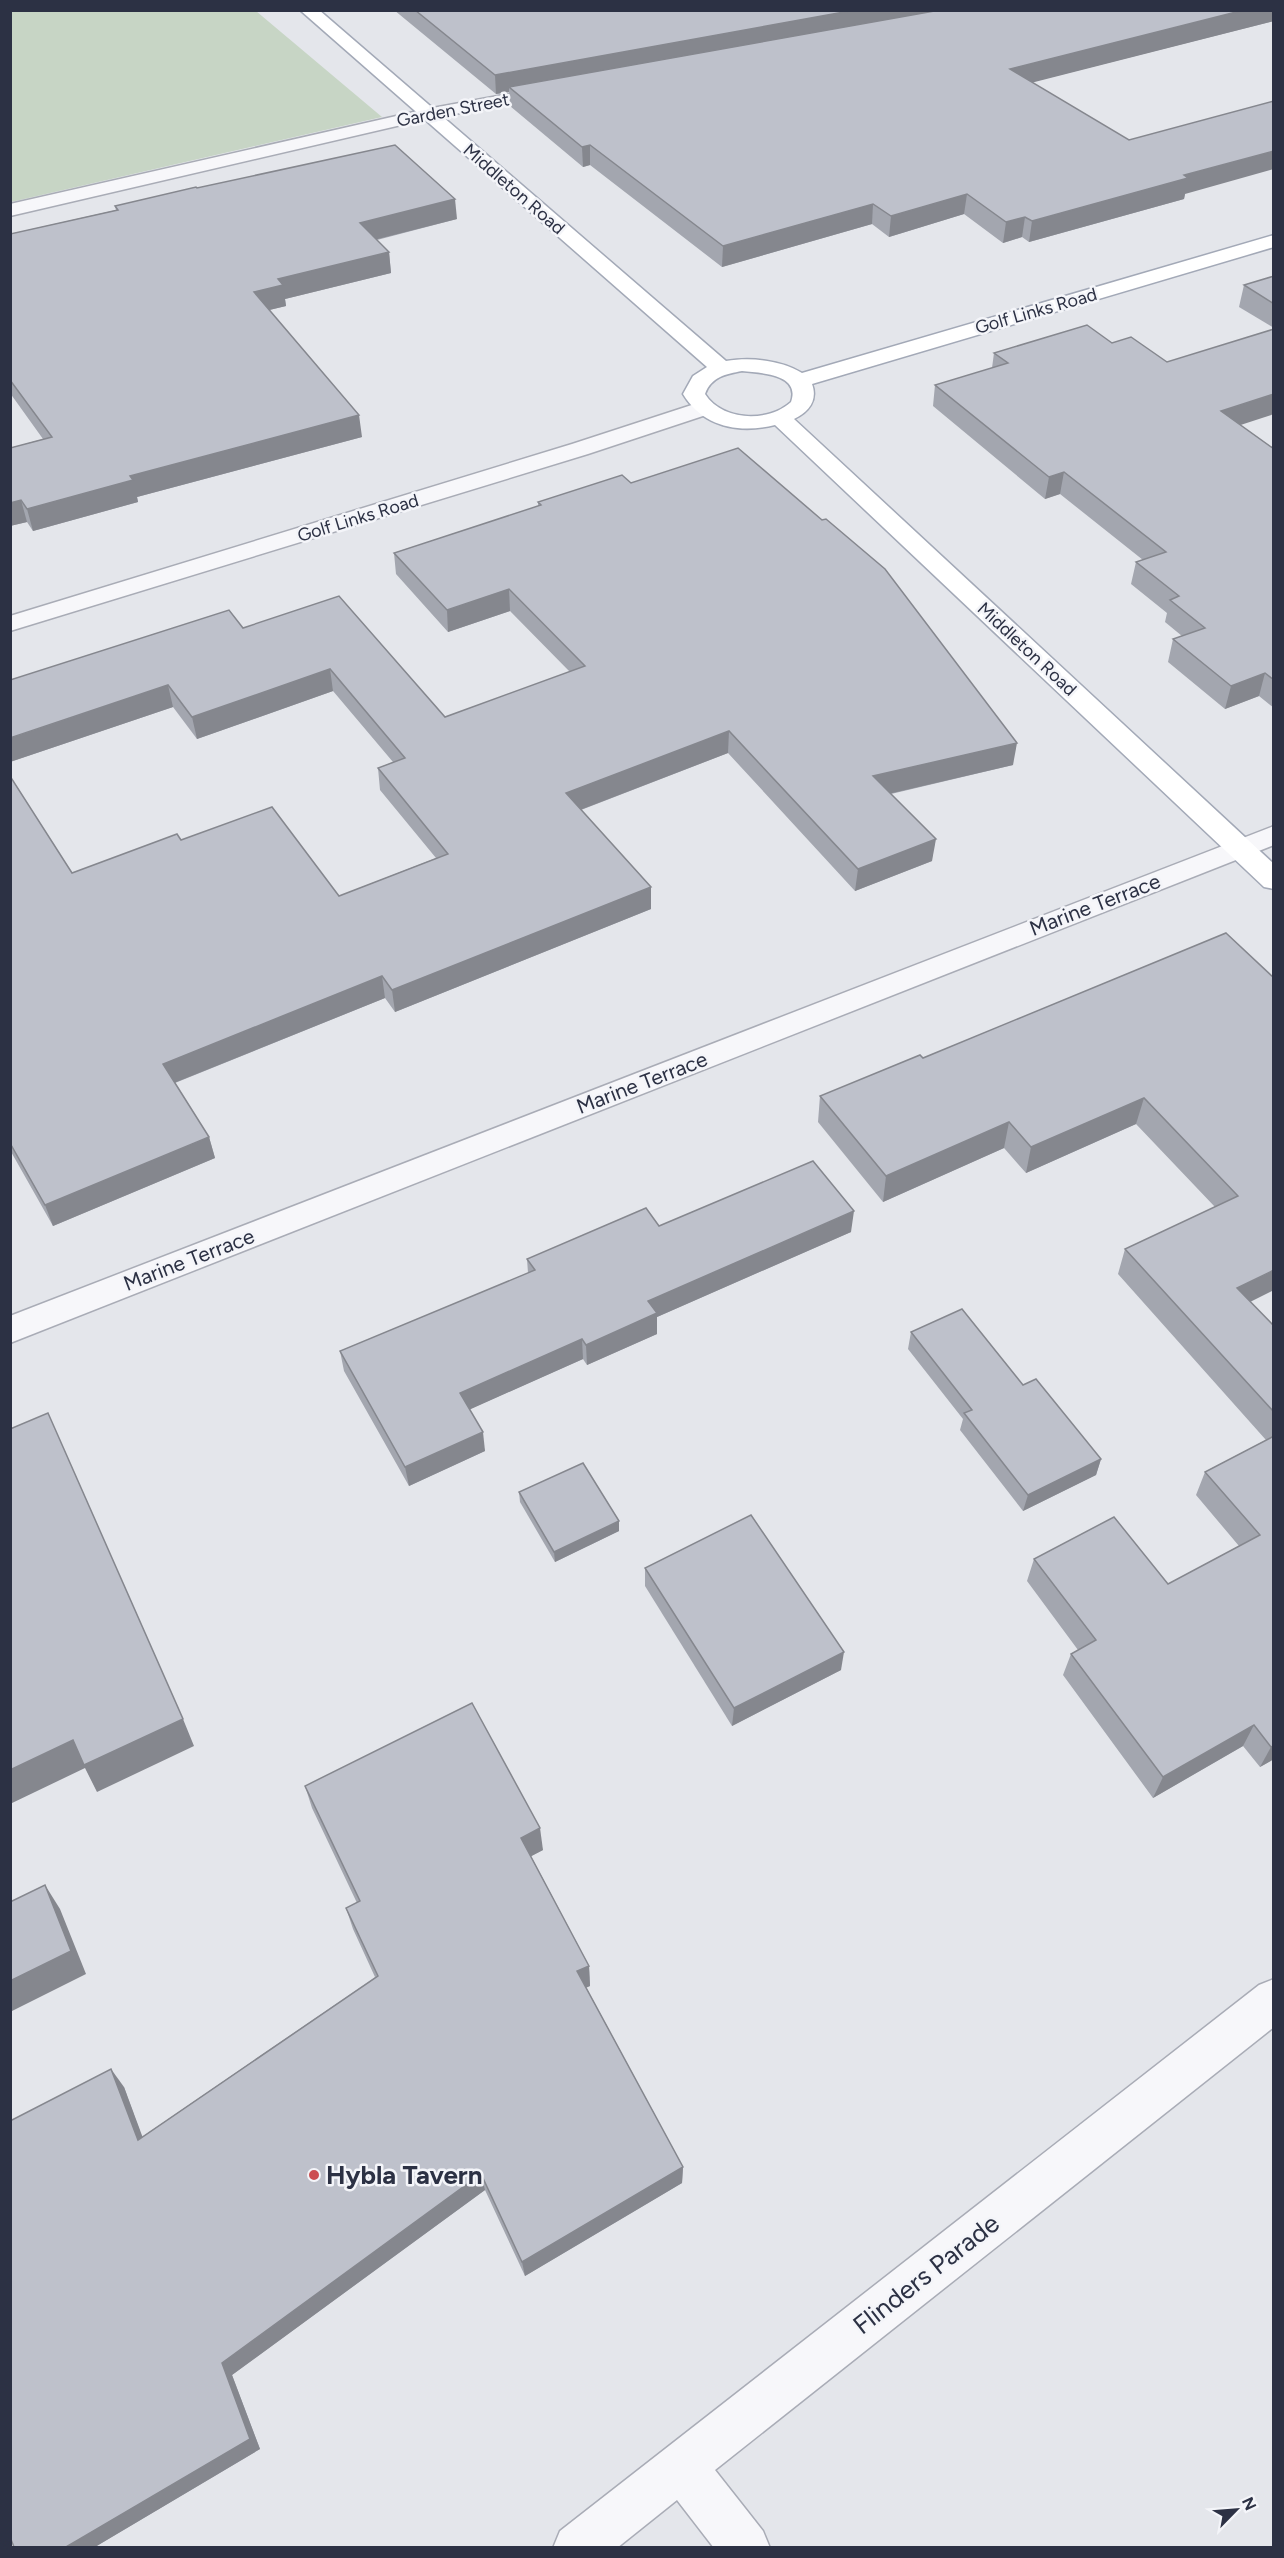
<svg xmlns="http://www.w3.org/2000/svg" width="1284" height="2558" viewBox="0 0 1284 2558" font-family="Figtree,sans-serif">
	<rect width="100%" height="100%" fill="#e4e6eb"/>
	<polygon fill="#c7d5c5" points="10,11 256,11 382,117 11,202"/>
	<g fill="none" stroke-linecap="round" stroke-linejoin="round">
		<defs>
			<g id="minor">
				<polygon points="553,86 559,87 562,91 559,95 427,119 10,216 10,204 427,109"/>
				<polygon points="704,401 712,403 715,408 712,413 588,454 10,631 10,616 572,444"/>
				<polygon points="1274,826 1274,845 10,1343 10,1316"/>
				<polygon points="1274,1979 1274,2027 715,2470 763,2531 770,2548 714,2548 677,2500 617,2548 553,2548 560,2531 1259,1985"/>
			</g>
			<path id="major" d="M 300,10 L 319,10 L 726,361 C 751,357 781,360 802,373 L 1274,235 L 1274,247 L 812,384 C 818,400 809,412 794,419 L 1274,864 L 1274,889 L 1264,887 L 775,425 C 739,434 703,427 683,394 L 693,376 L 707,367 ZM 742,371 C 761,373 801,374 791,402 C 768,423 722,421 705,394 C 711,377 726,374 742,371 Z"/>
		</defs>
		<use href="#minor" stroke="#a9acb6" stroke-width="3"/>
		<use href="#major" stroke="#a3a9b7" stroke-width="3"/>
		<use href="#minor" fill="#f7f7fa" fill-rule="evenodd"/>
		<use href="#major" fill="#fff" fill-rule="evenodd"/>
	</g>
	<g fill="#a3a6af">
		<polygon points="394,10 1274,10 1274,21 1032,82 1185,194 1184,199 1029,242 1022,237 1003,243 964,214 889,237 872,224 722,267 590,165 583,167 510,106 509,92 496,94"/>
		<polygon points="197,188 457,219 377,240 389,252 391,273 285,299 286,306 269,310 362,437 137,497 138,502 33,531 27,522 10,526 10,448 43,439 10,393 10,234 116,210 115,206"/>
		<polygon points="1274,276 1274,328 1239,307 1244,285"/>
		<polygon points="1112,343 1240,425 1274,449 1274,708 1259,696 1225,709 1168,662 1173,639 1182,636 1165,622 1167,613 1131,584 1136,562 1143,560 1060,494 1045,499 933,406 935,385 992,368 994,353"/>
		<polygon points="631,483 1013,765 891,794 932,861 855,891 728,753 581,810 651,887 651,909 395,1012 385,998 175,1083 209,1137 215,1158 53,1226 10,1150 10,776 72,873 181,840 339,896 436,858 380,790 378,768 393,762 333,691 197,739 173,707 10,762 243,628 445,717 570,672 510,611 448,632 396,574 394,553 538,506 538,502"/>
		<polygon points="1226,933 1250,1302 1274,1326 1274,1759 1260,1767 1243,1746 1153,1798 1063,1675 1071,1654 1078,1650 1027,1581 1034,1559 1168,1584 1239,1546 1196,1495 1205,1472 1266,1440 1118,1274 1125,1249 1215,1207 1136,1124 1026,1173 1004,1148 883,1202 818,1122 820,1096 923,1058"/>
		<polygon points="659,1226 851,1232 657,1317 657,1334 587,1365 583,1359 470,1409 485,1451 409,1486 344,1371 340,1351 528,1273 527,1259"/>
		<polygon points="911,1332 1023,1385 1101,1459 1096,1475 1023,1511 960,1430 963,1419 908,1349"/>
		<polygon points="519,1492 619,1531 555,1562 520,1502"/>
		<polygon points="645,1568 841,1670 732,1726 645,1586"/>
		<polygon points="305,1786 543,1850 531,1856 589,1966 590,1986 586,1987 683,2167 682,2183 525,2276 485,2190 232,2375 260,2449 95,2547 124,2087 142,2137 375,1977 353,1929 346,1908 357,1903 312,1808"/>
	</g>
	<g fill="#85878e">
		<polygon points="855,10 961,10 509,87 509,92 496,94 495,75"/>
		<polygon points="1244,10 1274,10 1274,21 1007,89 1010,69"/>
		<polygon points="590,145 590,165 583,167 582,147"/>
		<polygon points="1274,151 1274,169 1185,194 1184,199 1029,242 1032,221 1184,175"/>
		<polygon points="967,194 964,214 889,237 891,216"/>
		<polygon points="455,199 457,219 362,243 360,223"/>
		<polygon points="873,204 872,224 722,267 723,246"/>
		<polygon points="1025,217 1022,237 1003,243 1006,222"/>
		<polygon points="389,252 391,273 285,299 286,306 257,313 254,292 278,279"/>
		<polygon points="1274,394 1274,414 1216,433 1221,411"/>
		<polygon points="359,415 362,437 137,497 138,502 33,531 27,509 130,476"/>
		<polygon points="1064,472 1060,494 1045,499 1049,477"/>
		<polygon points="21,500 27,522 10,526 10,503"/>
		<polygon points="509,589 510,611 448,632 447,610"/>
		<polygon points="330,669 333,691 197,739 192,717"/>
		<polygon points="1265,673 1259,696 1225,709 1231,686"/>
		<polygon points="168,685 173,707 10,762 10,738"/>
		<polygon points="729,731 728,753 567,815 566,793"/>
		<polygon points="1017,743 1013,765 871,798 873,776"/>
		<polygon points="936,839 932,861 855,891 858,869"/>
		<polygon points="651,887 651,909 395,1012 392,990"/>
		<polygon points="382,976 385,998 169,1085 163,1064"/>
		<polygon points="1144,1098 1136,1124 1026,1173 1031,1147"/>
		<polygon points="1009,1122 1004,1148 883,1202 886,1176"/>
		<polygon points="209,1137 215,1158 53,1226 45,1205"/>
		<polygon points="854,1211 851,1232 657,1317 657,1334 587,1365 586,1345 648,1301"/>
		<polygon points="1274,1270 1274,1290 1228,1313 1237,1288"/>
		<polygon points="582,1339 583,1359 462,1413 460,1393"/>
		<polygon points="483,1432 485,1451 409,1486 405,1467"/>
		<polygon points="1101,1459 1096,1475 1023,1511 1028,1495"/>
		<polygon points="619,1521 619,1531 555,1562 554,1552"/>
		<polygon points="844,1652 841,1670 732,1726 734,1708"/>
		<polygon points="183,1719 194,1746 97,1792 85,1768 10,1804 10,1770 73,1740"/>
		<polygon points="1254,1725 1243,1746 1153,1798 1163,1777"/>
		<polygon points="1274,1745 1274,1759 1260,1767 1271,1747"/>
		<polygon points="540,1828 543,1850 524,1860 521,1838"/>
		<polygon points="45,1885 60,1909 86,1974 10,2012 10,1981"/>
		<polygon points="589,1966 590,1986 579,1991 577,1971"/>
		<polygon points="111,2069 124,2087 150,2157 138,2140"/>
		<polygon points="683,2167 682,2183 525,2276 522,2262"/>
		<polygon points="481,2174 485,2190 232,2375 260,2449 95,2547 66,2547 222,2363"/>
	</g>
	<g fill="#bec1cb" stroke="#85878e" stroke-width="1.5">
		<polygon points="415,10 855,10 495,75"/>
		<polygon points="940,10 1244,10 1010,69 1129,140 1274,101 1274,151 1184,175 1188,178 1032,221 1025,217 1006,222 967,194 891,216 873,204 723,246 590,145 582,147 509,87"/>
		<polygon points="395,145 455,199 360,223 389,252 278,279 283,285 254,292 359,415 130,476 133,480 27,509 21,500 10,503 10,448 52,437 10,380 10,234 118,210 115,206 196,187 197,188"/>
		<polygon points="1274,276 1274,304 1244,285"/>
		<polygon points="1087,325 1112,343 1131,337 1167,362 1274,329 1274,394 1221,411 1274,449 1274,680 1265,673 1231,686 1173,639 1205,628 1170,600 1179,596 1136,562 1166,552 1064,472 1049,477 935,385 1008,363 994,353"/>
		<polygon points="738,448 822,520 826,519 885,569 1017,743 873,776 936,839 858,869 729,731 566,793 651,887 392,990 382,976 163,1064 209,1137 45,1205 10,1143 10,776 72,873 177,834 181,840 272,807 339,896 448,854 378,768 405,758 330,669 192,717 168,685 10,738 10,680 229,610 243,628 339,596 445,717 585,666 509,589 447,610 394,553 541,505 538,502 622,475 631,483"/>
		<polygon points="1226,933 1274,978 1274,1270 1237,1288 1274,1326 1274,1412 1125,1249 1238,1196 1144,1098 1031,1147 1009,1122 886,1176 820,1096 920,1055 923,1058"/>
		<polygon points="813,1161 854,1211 648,1301 657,1313 586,1345 582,1339 460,1393 483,1432 405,1467 340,1351 535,1270 527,1259 646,1208 659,1226"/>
		<polygon points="962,1309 1023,1385 1036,1379 1101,1459 1028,1495 964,1413 972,1410 911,1332"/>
		<polygon points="48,1413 183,1719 84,1765 73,1740 10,1770 10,1429"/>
		<polygon points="1274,1436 1274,1745 1271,1747 1254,1725 1163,1777 1071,1654 1096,1640 1034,1559 1114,1517 1168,1584 1260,1535 1205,1472"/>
		<polygon points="583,1463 619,1521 554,1552 519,1492"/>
		<polygon points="751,1515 844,1652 734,1708 645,1568"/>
		<polygon points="472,1703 540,1828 521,1838 589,1966 577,1971 683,2167 522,2262 481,2174 222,2363 250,2439 66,2547 14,2547 10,2537 10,2121 111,2069 138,2140 378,1976 346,1908 360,1901 305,1786"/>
		<polygon points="45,1885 71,1951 10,1981 10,1902"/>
	</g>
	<circle fill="#cc4d51" stroke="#f4f5f9" stroke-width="2" cx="314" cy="2175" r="6"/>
	<g text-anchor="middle" stroke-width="5" stroke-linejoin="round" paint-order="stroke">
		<g font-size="18" fill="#2c3144" stroke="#f4f5f9">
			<text transform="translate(453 110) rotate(-11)" y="6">Garden Street</text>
			<text transform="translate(514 189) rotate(41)" y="6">Middleton Road</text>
			<text transform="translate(1036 311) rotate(-16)" y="6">Golf Links Road</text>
			<text transform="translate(358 518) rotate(-17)" y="6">Golf Links Road</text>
			<text transform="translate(1027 649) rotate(43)" y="6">Middleton Road</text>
		</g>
		<g font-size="21" fill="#2c3144" stroke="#f4f5f9">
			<text transform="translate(1095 905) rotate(-21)" y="7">Marine Terrace</text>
			<text transform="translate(642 1083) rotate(-21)" y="7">Marine Terrace</text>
			<text transform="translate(189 1260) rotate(-21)" y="7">Marine Terrace</text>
		</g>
		<g font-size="26" font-weight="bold" fill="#2c3144" stroke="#f4f5f9" text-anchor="start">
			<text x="326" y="2184">Hybla Tavern</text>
		</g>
		<g font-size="26" fill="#2c3144" stroke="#f4f5f9">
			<text transform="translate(926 2274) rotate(-38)" y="9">Flinders Parade</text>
		</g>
	</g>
	<rect width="1284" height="2558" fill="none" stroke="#2c3144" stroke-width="24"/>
	<g transform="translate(1236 2510) rotate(65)" stroke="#f4f5f9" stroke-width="4.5" paint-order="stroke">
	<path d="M0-4.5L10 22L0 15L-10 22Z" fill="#2c3144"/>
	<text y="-9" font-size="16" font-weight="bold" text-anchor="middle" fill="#2c3144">N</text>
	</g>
</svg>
